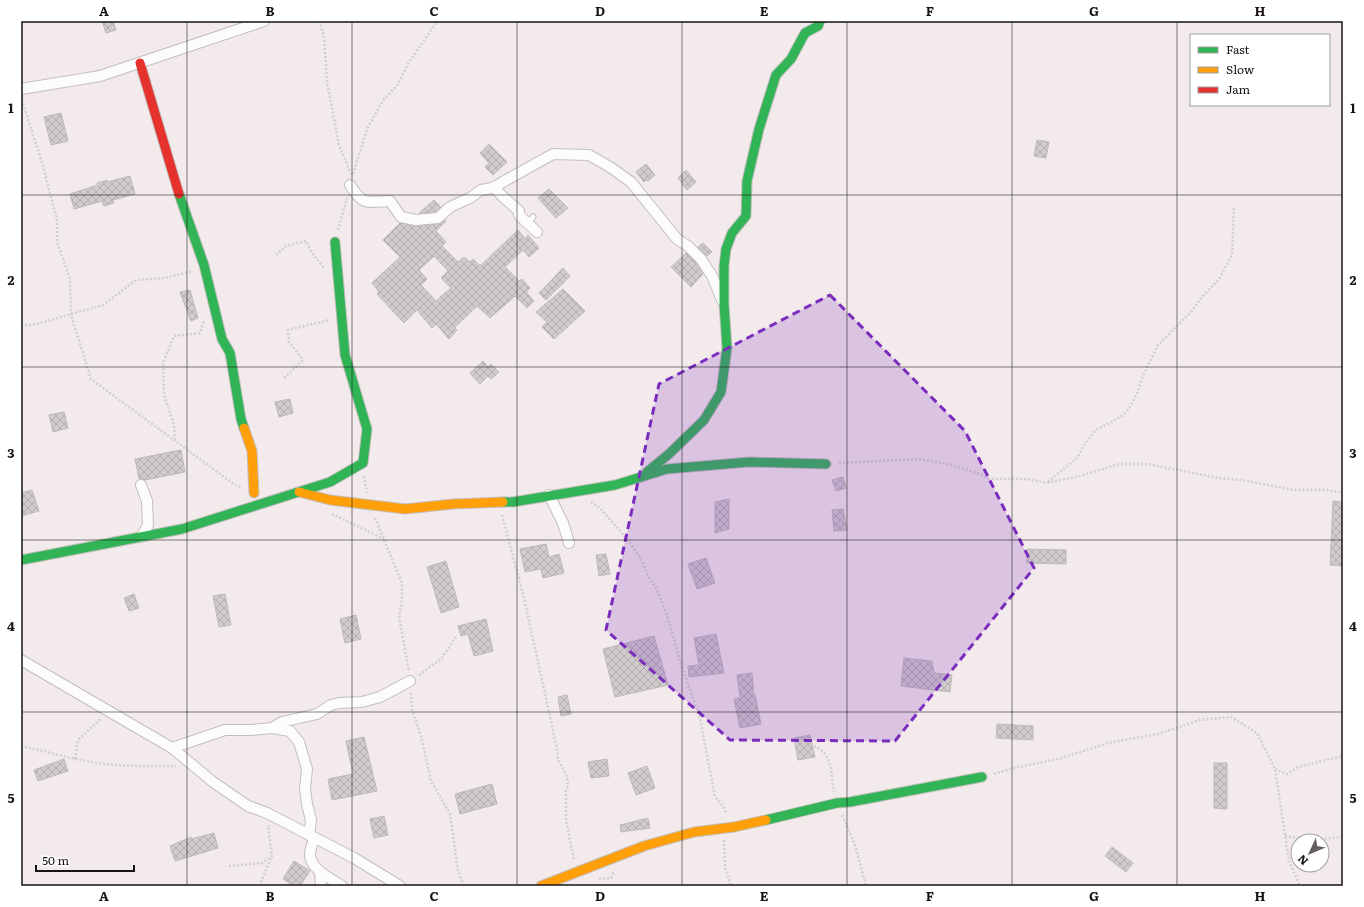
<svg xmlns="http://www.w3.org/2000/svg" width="1364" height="907" viewBox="0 0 1364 907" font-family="Literata,serif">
	<defs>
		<pattern id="building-cross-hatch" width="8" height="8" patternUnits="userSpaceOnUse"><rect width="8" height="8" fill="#d0cbcc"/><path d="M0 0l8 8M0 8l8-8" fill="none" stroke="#b2adae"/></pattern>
	</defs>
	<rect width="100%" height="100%" fill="#f2eaeb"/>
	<g fill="url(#building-cross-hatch)" stroke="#bfb9ba" fill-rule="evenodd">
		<polygon points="102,21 113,21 116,30 106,33"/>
		<polygon points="61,113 68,141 51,145 44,117"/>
		<polygon points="1037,140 1049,142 1046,158 1034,156"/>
		<polygon points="489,144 507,162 493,175 485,167 489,163 480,153"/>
		<polygon points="646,164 655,175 648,181 646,180 644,182 636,172"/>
		<polygon points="686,170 696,182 687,190 678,178"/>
		<polygon points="130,176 135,194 113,200 114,203 104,206 102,201 74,209 70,194 98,185 97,183 107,180 107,182"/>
		<polygon points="549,189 568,208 556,218 538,198"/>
		<polygon points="434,200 441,207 435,212 419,213"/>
		<path d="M 445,220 L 446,221 L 436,231 L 446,242 L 442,246 L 458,262 L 464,257 L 470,262 L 473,259 L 480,266 L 518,230 L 525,239 L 528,235 L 539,248 L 529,257 L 523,250 L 505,267 L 519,281 L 522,279 L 530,288 L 526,292 L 534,301 L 527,308 L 515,296 L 490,318 L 477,306 L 454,328 L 457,330 L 449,339 L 436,324 L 432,328 L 417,310 L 404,323 L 377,294 L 379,292 L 372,283 L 400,257 L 383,240 L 400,223 L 417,226 L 439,224 ZM 434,256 L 448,271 L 441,278 L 451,288 L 436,301 L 421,285 L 427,279 L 419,270 Z"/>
		<polygon points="703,243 712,252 707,256 698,247"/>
		<polygon points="686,253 696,263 703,274 691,287 671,267"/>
		<polygon points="563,268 570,276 546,300 539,293"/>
		<polygon points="563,289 585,311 554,339 542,327 547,322 536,312"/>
		<polygon points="190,290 198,318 191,321 180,292"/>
		<polygon points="483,361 488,367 491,364 499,372 491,379 488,376 480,384 470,373"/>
		<polygon points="290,399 293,413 279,417 275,402"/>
		<polygon points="64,412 68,428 53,432 49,415"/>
		<polygon points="181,450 185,472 145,480 139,479 135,459"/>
		<polygon points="843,477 846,488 836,491 832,480"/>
		<polygon points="32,490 39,511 21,516 21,493"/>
		<polygon points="729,499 729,529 715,533 715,502"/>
		<polygon points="1333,501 1343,502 1343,566 1330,565"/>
		<polygon points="843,509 847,530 834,531 832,510"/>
		<polygon points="546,544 549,557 559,554 564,573 543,578 541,569 525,572 520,549"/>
		<polygon points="1027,549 1066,550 1066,564 1027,563"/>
		<polygon points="606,554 610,574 599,576 596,555"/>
		<polygon points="706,558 715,583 697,589 688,564"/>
		<polygon points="446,561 459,607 441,613 427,567"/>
		<polygon points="134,594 139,608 129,611 124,598"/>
		<polygon points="225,594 231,625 219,627 213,596"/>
		<polygon points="356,615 361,639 345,643 340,619"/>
		<polygon points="486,619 493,651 474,656 468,634 461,636 458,626"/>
		<polygon points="716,634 724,673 689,677 688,666 699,665 694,638"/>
		<polygon points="654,636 668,685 615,697 603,649"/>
		<polygon points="904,658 932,661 934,673 952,675 950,692 901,686"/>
		<polygon points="752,673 754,696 755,695 761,724 740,728 734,699 740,698 737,675"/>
		<polygon points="567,695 571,714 561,716 558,697"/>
		<polygon points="997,724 1033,726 1033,740 996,738"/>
		<polygon points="810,735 815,757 798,760 794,738"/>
		<polygon points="364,737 377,791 332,800 328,779 353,774 346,741"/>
		<polygon points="64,759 68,771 38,781 34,770"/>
		<polygon points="607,759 609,776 591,778 588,762"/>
		<polygon points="1214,763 1227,763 1227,809 1214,808"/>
		<polygon points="647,766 655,788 636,795 628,773"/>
		<polygon points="492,784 497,804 460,814 455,794"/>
		<polygon points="384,816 388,835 374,838 370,819"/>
		<polygon points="648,818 650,828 621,832 620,825"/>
		<polygon points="214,833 218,848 175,861 170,846 191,837 191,839"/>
		<polygon points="1112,847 1133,863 1126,872 1105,856"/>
		<polygon points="294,861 310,871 300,886 294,886 283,879"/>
	</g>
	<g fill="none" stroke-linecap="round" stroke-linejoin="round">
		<defs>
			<polyline id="lane" points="528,223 533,217"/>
			<g id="street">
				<polyline points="21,89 100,76 264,21"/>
				<path d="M 350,185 C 363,206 367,202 390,201 L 401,217 L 416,220 L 438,218 L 450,207 L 470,198 L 481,190 L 492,188 L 553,154 L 589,155 L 610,167 L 631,182 L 677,239 L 688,246 L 701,259 L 712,276 L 722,300"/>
				<polyline points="494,187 501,195 519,211 519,215 537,232"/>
				<polyline points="549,495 563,523 569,543"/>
				<polyline points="141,537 148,525 147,501 141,485"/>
				<polyline points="21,660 172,748 213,782 248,806 267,813 354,858 400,886"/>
				<polyline points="272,728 282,722 317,714 331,705 339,703 362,702 380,697 410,681"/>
				<polyline points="172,748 225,730 251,730 272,728 290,731 299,742 307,769 305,789 307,804 311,820 309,835"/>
				<path d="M 314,838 C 313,843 309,851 310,856 C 312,870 331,879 342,886"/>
				<polyline points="320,872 321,886"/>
			</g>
			<g id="fast">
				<polyline points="179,194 204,265 222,339 230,353 241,419 244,428"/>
				<polyline points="647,472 669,454 704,420 721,392 727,348 724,304 724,266 726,249 732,233 746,216 747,181 759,129 776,75 791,59 805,33 818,26 820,21"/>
				<polyline points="503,502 513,502 615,485 667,469 749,462 826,464"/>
				<polyline points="21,560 182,529 330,482 363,463 367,429 345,355 335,242"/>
				<polyline points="766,820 837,803 850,802 982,777"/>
			</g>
			<g id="slow">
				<polyline points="244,428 252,451 254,493"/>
				<polyline points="299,492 330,500 405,509 453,504 503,502"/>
				<polyline points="541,886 644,846 694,832 734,827 766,820"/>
			</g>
			<polyline id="jam" points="140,63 179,194"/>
		</defs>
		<use href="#lane" stroke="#c4bebf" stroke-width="7"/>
		<use href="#street" stroke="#c4bebf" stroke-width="12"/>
		<use href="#fast" stroke="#c4bebf" stroke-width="11"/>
		<use href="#slow" stroke="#c4bebf" stroke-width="11"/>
		<use href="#jam" stroke="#c4bebf" stroke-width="11"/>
		<g stroke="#d2cfd0" stroke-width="2.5" stroke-dasharray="2 2" stroke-linecap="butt">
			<polyline points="319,21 324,36 327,82 339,145 351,174"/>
			<polyline points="22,100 43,166 57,220 57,242 70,279 71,315 91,379 235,485 241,487"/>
			<polyline points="353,174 368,127 384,99 397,86 408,64 435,24 439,21"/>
			<polyline points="338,230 347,198"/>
			<polyline points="276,255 286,246 306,241 312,253 324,268"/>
			<polyline points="21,326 37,324 103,305 136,280 165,278 193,271"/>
			<polyline points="284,378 303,360 289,342 288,330 329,320"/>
			<polyline points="175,440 174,425 164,395 163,363 174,336 200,333 204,321"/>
			<polyline points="839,463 920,459 948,464 977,473 990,479 1027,479 1047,483 1080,476 1119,464 1147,464 1219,478 1241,480 1294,490 1327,490 1343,493"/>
			<polyline points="364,476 367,493"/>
			<polyline points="1048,482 1077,458 1084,445 1096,430 1122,416 1128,410 1137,394 1142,378 1158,345 1192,311 1202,297 1219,279 1232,255 1234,206"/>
			<polyline points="591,502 600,508 627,539 640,557 648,576 656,588 667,615 681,664 700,718 715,797 723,806 727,814"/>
			<polyline points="332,514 384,539"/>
			<polyline points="502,515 524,598 557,749 558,759 567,777 568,786 566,791 566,820 574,860"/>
			<polyline points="375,518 402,583 402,600 399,617 409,671"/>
			<polyline points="419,675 441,659 456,637"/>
			<polyline points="411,693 412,710 421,736 431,781 450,814 458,871 464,886"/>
			<path d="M 21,746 C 41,750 61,756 81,760 C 112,767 144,766 176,766"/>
			<path d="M 814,746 C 833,753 831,775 834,792"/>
			<polyline points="75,759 78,740 102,718"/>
			<polyline points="1275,769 1287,774 1298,767 1343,756"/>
			<polyline points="994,774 1014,768 1058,759 1112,742 1158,734 1200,720 1231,717 1257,733 1275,769 1289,861 1300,886"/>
			<polyline points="842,815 855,845 866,886"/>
			<polyline points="1285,836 1310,840 1343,837"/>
			<polyline points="724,840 725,867 731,886"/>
			<polyline points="229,866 262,863 272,856 268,825"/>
			<polyline points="599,879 611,878 614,871"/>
			<polyline points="259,886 272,856"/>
		</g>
		<use href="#lane" stroke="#fdfcfc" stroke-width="5"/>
		<use href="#street" stroke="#fdfcfc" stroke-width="10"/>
		<use href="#fast" stroke="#30b455" stroke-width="9"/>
		<use href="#slow" stroke="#ff9f0a" stroke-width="9"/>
		<use href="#jam" stroke="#e5322d" stroke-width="9"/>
	</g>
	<path fill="#7b2cbf" fill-opacity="0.2" stroke="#7b2cbf" stroke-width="3" stroke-dasharray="8 5" stroke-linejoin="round" d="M 830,295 L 965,431 L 1034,568 L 895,741 L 730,740 L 606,630 L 659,384 Z"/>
	<path fill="none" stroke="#171213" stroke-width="1" stroke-opacity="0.55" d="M 187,21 L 187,886M 352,21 L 352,886M 517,21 L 517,886M 682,21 L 682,886M 847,21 L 847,886M 1012,21 L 1012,886M 1177,21 L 1177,886M 21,195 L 1343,195M 21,367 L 1343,367M 21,540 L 1343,540M 21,712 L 1343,712"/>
	<rect width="1364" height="907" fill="none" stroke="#ffffff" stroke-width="44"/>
	<rect x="1190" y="34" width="140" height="72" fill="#ffffff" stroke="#a2a0a1"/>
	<rect x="1198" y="47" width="20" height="6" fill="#30b455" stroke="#a2a0a1"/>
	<text x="1226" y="54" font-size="12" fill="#171213">Fast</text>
	<rect x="1198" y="67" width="20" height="6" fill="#ff9f0a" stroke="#a2a0a1"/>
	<text x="1226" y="74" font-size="12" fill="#171213">Slow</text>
	<rect x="1198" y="87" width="20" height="6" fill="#e5322d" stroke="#a2a0a1"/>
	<text x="1226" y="94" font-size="12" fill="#171213">Jam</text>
	<g transform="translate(1310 853) rotate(226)"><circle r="19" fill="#ffffff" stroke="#a2a0a1"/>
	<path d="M0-3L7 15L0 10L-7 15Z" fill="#645e5f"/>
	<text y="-6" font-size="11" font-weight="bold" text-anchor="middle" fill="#171213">N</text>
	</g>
	<path d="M36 865v6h98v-6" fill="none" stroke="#171213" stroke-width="2"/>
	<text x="42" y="865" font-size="12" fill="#171213" stroke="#ffffff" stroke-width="3" paint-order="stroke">50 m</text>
	<rect x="22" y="22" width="1320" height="863" fill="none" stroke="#171213" stroke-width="1.5"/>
	<g font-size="13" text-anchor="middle" font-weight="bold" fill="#171213">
		<text x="104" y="16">A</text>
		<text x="270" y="16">B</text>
		<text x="434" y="16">C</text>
		<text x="600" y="16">D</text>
		<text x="764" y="16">E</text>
		<text x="930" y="16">F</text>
		<text x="1094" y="16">G</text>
		<text x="1260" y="16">H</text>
		<text x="11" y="113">1</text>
		<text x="1353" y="113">1</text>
		<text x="11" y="285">2</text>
		<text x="1353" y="285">2</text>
		<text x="11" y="458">3</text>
		<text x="1353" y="458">3</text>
		<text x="11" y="631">4</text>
		<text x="1353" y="631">4</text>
		<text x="11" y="803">5</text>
		<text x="1353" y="803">5</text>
		<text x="104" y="901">A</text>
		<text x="270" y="901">B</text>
		<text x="434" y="901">C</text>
		<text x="600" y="901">D</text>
		<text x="764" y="901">E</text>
		<text x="930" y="901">F</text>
		<text x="1094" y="901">G</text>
		<text x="1260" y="901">H</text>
	</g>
</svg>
